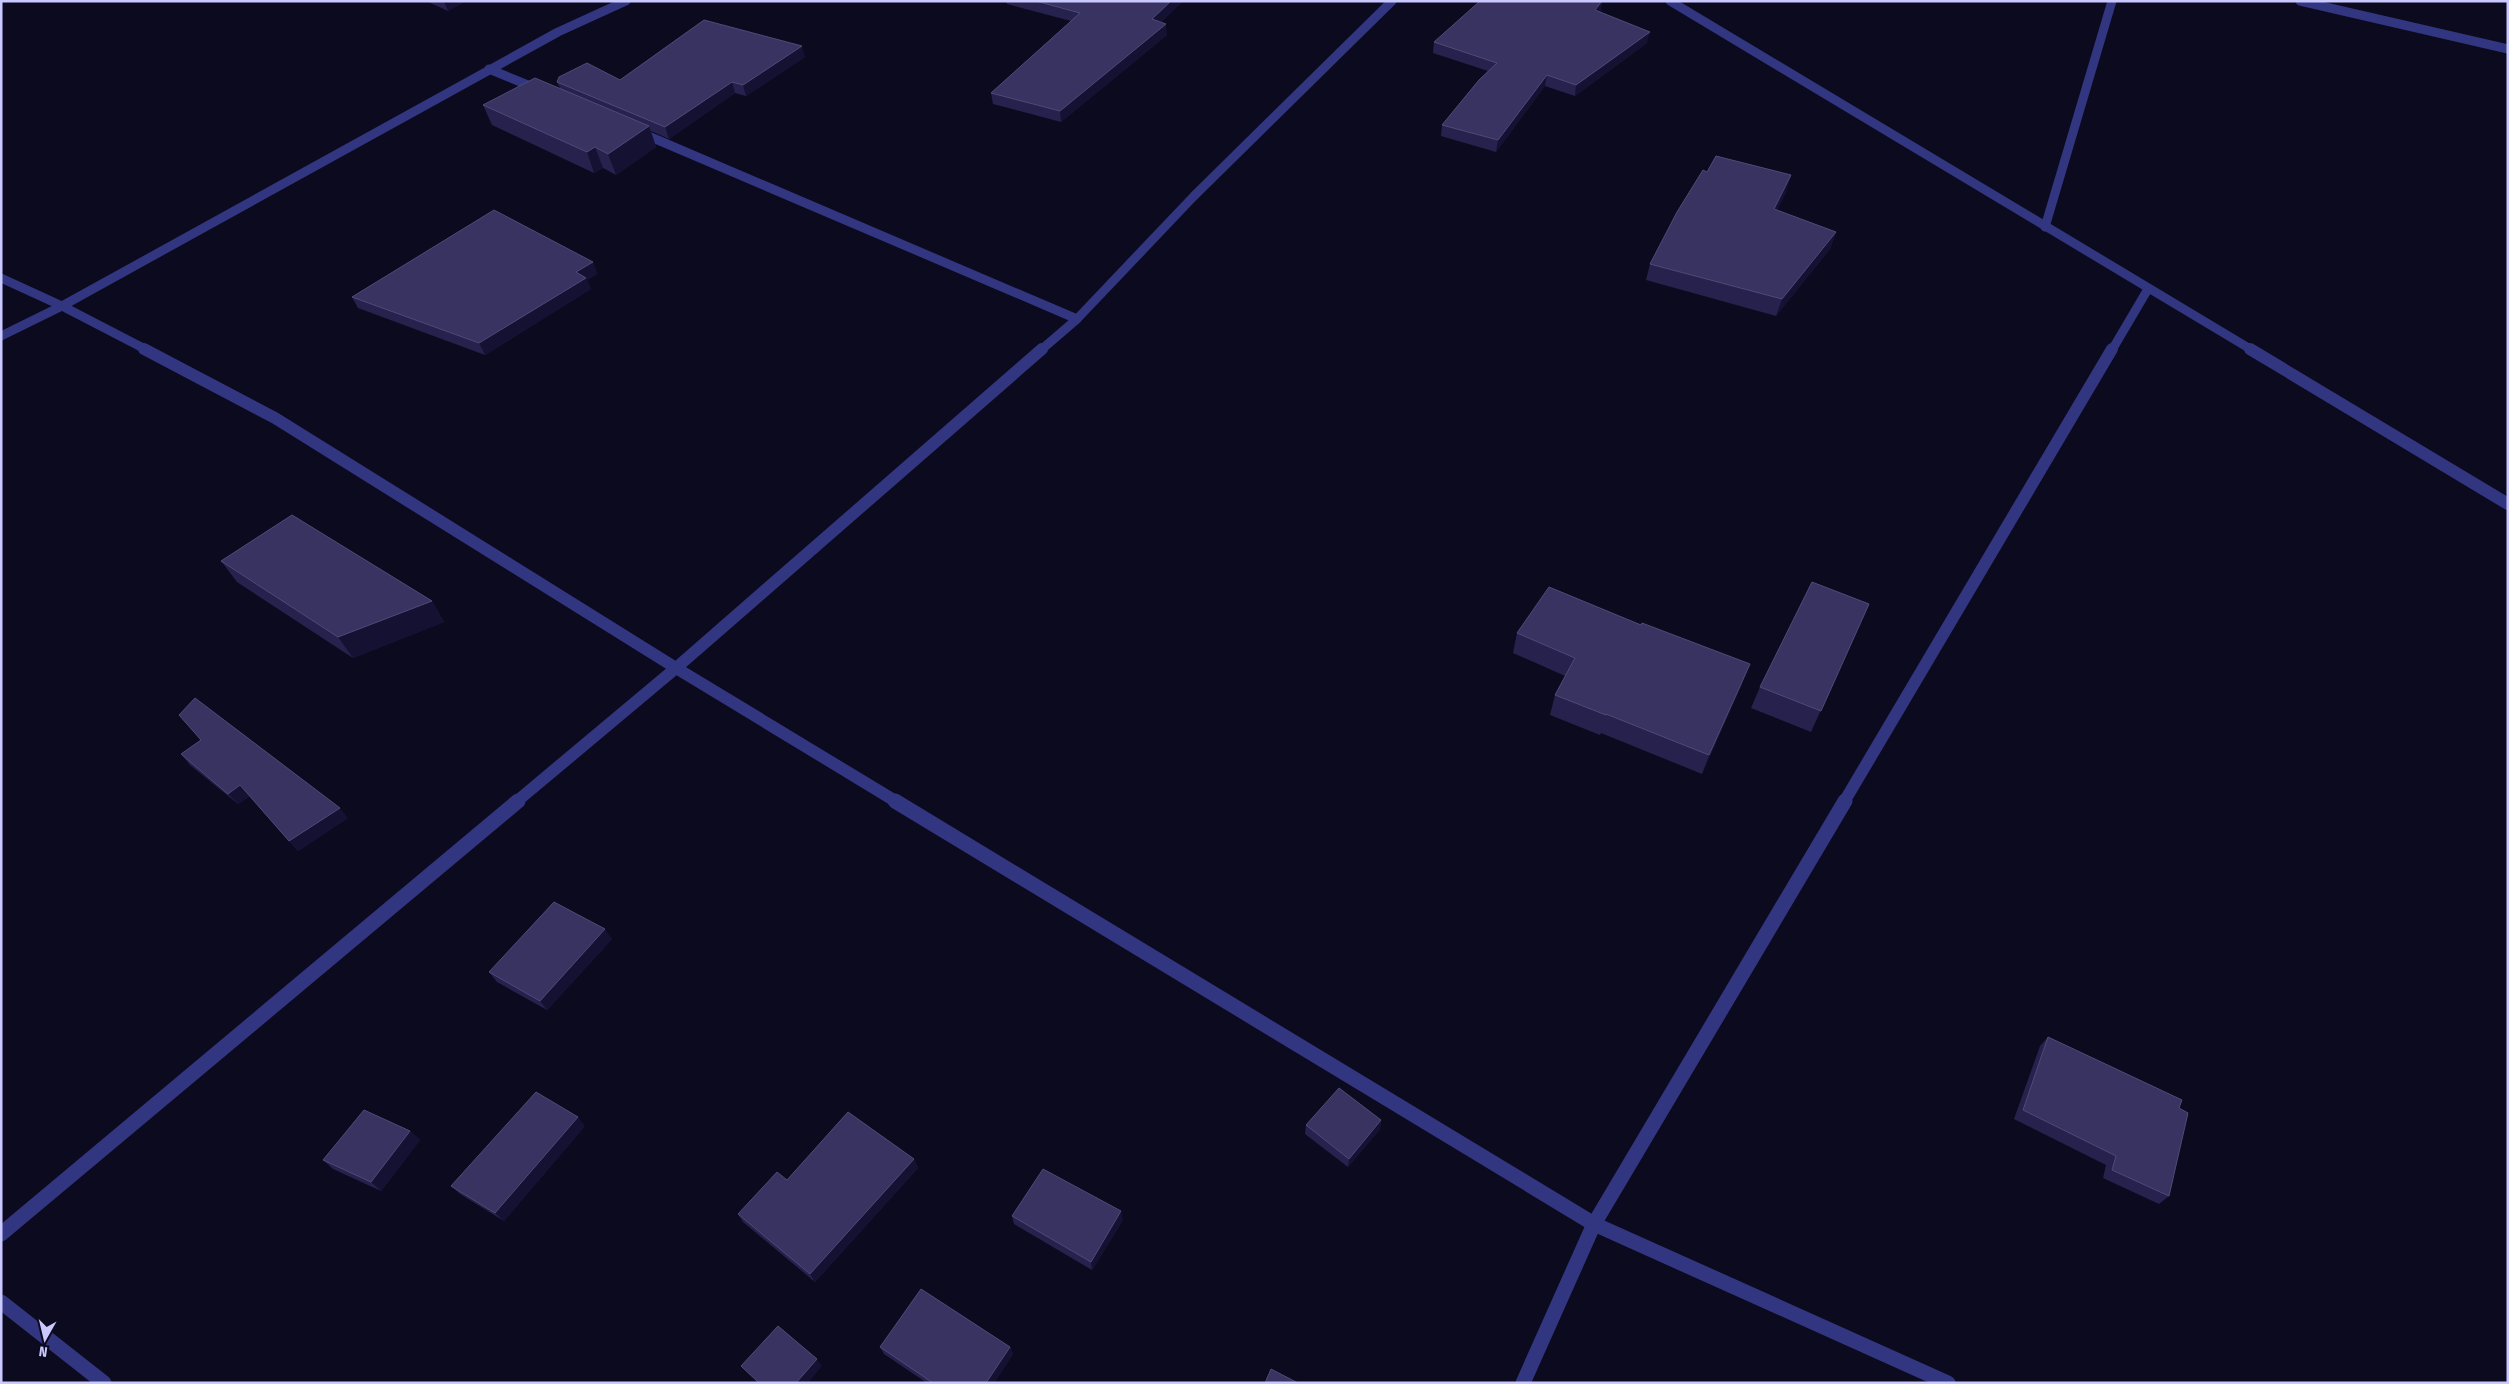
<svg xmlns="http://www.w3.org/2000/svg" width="2509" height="1384" viewBox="0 0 2509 1384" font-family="'Fira Sans Condensed',sans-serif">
	<rect width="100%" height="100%" fill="#0c0a1e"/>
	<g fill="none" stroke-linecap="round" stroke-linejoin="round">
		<g stroke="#323680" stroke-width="9">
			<polyline points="1670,1 2252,350"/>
			<polyline points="2300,1 2508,49"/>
			<polyline points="489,69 540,90"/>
			<polyline points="639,132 1077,319"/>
			<polyline points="2045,227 2112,1"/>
			<polyline points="1,278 62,306 147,350"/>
			<polyline points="1,336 62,306 558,32 626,1"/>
			<polyline points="1041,350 1077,319 1194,196 1392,1"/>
			<polyline points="2112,350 2148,289"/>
		</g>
		<g stroke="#323680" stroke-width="12">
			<polyline points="144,349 275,418 676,668 897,802"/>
			<polyline points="2250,349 2508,504"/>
			<polyline points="516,802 676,668 1042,349"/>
			<polyline points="1844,802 2112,349"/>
		</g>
		<g stroke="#323680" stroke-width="15">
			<polyline points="895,801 1594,1224 1948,1383"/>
			<polyline points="1,1234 518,801"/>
			<polyline points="1,1302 104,1383"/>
			<polyline points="1523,1383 1594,1224 1845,801"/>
		</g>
	</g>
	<g fill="#26224d">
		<polygon points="426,1 466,1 448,11"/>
		<polygon points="1006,1 1183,1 1161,22 1167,35 1061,122 993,104 991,93 1071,21 1007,4"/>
		<polygon points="1601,11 1600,12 1647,43 1575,96 1545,86 1496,152 1441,136 1442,125 1488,71 1433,53 1434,42"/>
		<polygon points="805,57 746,96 735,93 669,139 651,131 656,147 616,175 603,168 594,173 492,125 483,105 560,88 557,82 620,80"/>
		<polygon points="1786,192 1777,210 1836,232 1830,249 1776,316 1646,280 1650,264"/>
		<polygon points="593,262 597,274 587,280 591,289 485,355 358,308 352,297"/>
		<polygon points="221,561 432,601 444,622 353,658 237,582"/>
		<polygon points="1869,604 1811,732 1751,708 1760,687"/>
		<polygon points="1517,633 1742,684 1702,774 1601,733 1600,735 1550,715 1555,695 1565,676 1513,653"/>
		<polygon points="181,754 348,818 298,851 250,796 238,804 190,765"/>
		<polygon points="612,939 547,1010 497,982 489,972"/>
		<polygon points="2048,1037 2179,1108 2169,1196 2159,1204 2103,1178 2106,1165 2014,1119 2040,1046"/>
		<polygon points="1381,1120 1380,1129 1348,1167 1305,1134 1306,1125"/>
		<polygon points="585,1126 504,1221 460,1194 451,1186"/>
		<polygon points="410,1131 420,1140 381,1191 333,1169 323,1160"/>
		<polygon points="914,1159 918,1168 815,1282 743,1222 738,1214 787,1180"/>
		<polygon points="1012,1216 1123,1220 1092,1270 1014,1224"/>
		<polygon points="880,1347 1010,1347 1013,1354 994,1383 927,1383 884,1354"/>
	</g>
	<g fill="#141132">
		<polygon points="444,1 466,1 448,11"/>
		<polygon points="1171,1 1183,1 1152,30 1152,19"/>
		<polygon points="1602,1 1603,1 1601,11 1593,21 1595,10"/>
		<polygon points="1166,24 1167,35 1061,122 1060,111"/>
		<polygon points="1650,32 1647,43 1575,96 1576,85"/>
		<polygon points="802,46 805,57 746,96 743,85"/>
		<polygon points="1547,75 1545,86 1496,152 1498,140"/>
		<polygon points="732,82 735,93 669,139 665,127"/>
		<polygon points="649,126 656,147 616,175 608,154"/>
		<polygon points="595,147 603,168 594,173 587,152"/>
		<polygon points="1791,175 1786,192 1769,226 1774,209"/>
		<polygon points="1836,232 1830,249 1776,316 1782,299"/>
		<polygon points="593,262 597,274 587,280 591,289 485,355 479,343 576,272"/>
		<polygon points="432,601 444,622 353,658 338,637"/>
		<polygon points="1750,664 1742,684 1702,774 1709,755"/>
		<polygon points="240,785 250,796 238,804 228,794"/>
		<polygon points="340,808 348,818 298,851 289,841"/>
		<polygon points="605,929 612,939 547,1010 540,1001"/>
		<polygon points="578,1117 585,1126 504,1221 495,1213"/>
		<polygon points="1381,1120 1380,1129 1348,1167 1349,1159"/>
		<polygon points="410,1131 420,1140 381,1191 371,1182"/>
		<polygon points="914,1159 918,1168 815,1282 810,1274"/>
		<polygon points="1121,1211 1123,1220 1092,1270 1091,1262"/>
		<polygon points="1010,1347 1013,1354 994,1383 986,1383"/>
		<polygon points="817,1359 822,1366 808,1383 796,1383"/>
	</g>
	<g fill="#383360" stroke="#4e4b79">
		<polygon points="1036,1 1171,1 1152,19 1166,24 1060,111 991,93 1080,13"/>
		<polygon points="1480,1 1602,1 1595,10 1650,32 1576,85 1547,75 1498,140 1442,125 1479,80 1497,63 1434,42"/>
		<polygon points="704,20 802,46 743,85 732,82 665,127 557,82 559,77 587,63 620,80"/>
		<polygon points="535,78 649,126 608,154 595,147 587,152 483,105"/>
		<polygon points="1716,156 1791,175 1774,209 1836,232 1782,299 1650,264 1677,212 1703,170 1707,172"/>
		<polygon points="494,210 593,262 576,272 586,278 479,343 352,297"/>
		<polygon points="292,515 432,601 338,637 221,561"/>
		<polygon points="1812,582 1869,604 1821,711 1760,687"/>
		<polygon points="1549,587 1641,625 1642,623 1750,664 1709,755 1606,714 1606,715 1555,695 1575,658 1517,633"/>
		<polygon points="195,698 340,808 289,841 240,785 228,794 181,754 201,740 179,715"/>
		<polygon points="554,902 605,929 540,1001 489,972"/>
		<polygon points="2048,1037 2182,1100 2179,1108 2188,1113 2169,1196 2112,1170 2116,1156 2023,1110"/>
		<polygon points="1339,1088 1381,1120 1349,1159 1306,1125"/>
		<polygon points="536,1092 578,1117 495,1213 451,1186"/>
		<polygon points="364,1110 410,1131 371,1182 323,1160"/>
		<polygon points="848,1112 914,1159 810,1274 738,1214 777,1172 787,1180"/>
		<polygon points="1043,1169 1121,1211 1091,1262 1012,1216"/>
		<polygon points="921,1289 1010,1347 986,1383 933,1383 880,1347"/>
		<polygon points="778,1326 817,1359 796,1383 759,1383 741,1366"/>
		<polygon points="1271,1369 1298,1383 1265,1383"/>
	</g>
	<rect width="2509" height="1384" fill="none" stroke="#c9c8ff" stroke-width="5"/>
	<g transform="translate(45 1339) rotate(188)" stroke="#0c0a1e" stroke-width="4" paint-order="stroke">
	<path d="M0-4L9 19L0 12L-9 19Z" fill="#c9c8ff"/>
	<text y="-8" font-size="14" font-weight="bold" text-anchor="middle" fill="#c9c8ff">N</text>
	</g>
</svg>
